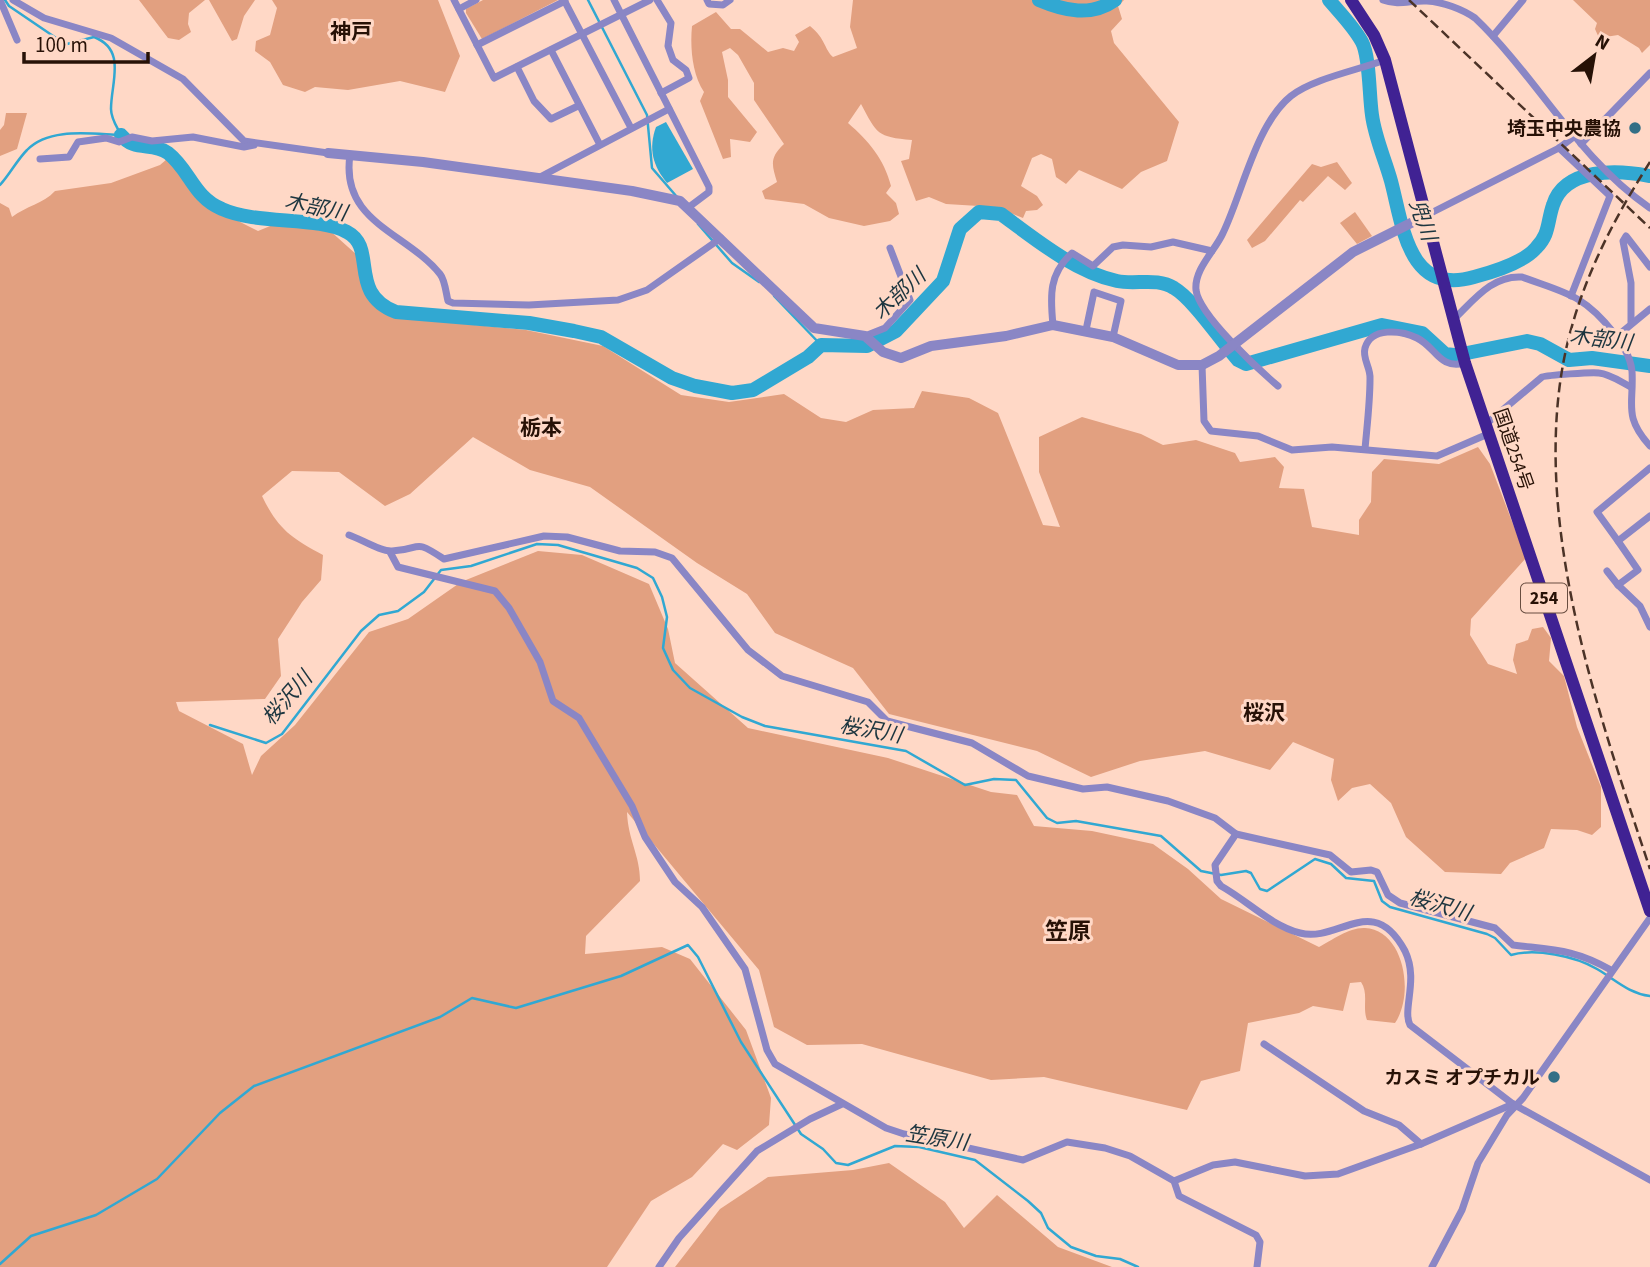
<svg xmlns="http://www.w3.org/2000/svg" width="1650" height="1267" viewBox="0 0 1650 1267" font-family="'Source Sans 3','Noto Sans JP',sans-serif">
	<rect width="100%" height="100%" fill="#ffd8c6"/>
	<g fill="#e2a080">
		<polygon points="139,0 205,0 189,13 188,24 191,32 179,40 168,38"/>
		<polygon points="209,0 255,0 244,16 237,39 232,41"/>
		<polygon points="272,0 438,0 460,56 445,92 400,81 348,90 315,87 305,92 283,85 270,62 255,51 256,41 270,35 277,8"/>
		<polygon points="483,0 558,0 482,39 466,13 466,9"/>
		<path d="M 853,0 L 1124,0 L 1118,6 L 1122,19 L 1111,31 L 1114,43 L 1179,122 L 1167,161 L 1141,172 L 1122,189 L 1079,170 L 1066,184 L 1056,177 L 1052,159 L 1041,154 L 1032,158 L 1021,186 L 1037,196 L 1043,205 L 1037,210 L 1026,211 L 1023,218 L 995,207 L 946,204 L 929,197 L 916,201 L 901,161 L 909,159 L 912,140 C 877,137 877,134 861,104 L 848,123 C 869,141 884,159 891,186 L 886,193 L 896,203 L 899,214 L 890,221 L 864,226 L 829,218 L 804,204 L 765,199 L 762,191 L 777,182 C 772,165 769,158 784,144 L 754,100 L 754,83 L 738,55 L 730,48 L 722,52 L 728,80 L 728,97 L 757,132 L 750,142 L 730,139 L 731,157 L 723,159 L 700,101 L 704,92 C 692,74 690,47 692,26 L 716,12 L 731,29 L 740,29 L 768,52 L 783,48 L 794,51 L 799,42 L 795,35 L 810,26 C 826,39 824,49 833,57 L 857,48 L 850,27 Z"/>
		<polygon points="1573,0 1650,0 1650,45 1642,53 1639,48 1618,35 1599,38 1595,29 1597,23"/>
		<polygon points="6,113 27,113 17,149 0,156 0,130 4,125"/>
		<path d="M 167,159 C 182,170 188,183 201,196 C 214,209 240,222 258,231 L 280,222 L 328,229 L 367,264 L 372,301 L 393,317 L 526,330 L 603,346 L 681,395 L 729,402 L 784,394 L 821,418 L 846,422 L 873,410 L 914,408 L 922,391 L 969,398 L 998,413 L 1043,525 L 1060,527 L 1039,472 L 1039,437 L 1082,417 L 1141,434 L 1163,445 L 1196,440 L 1235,453 L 1240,462 L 1275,457 L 1284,467 L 1279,488 L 1304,489 L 1312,527 L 1359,535 L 1359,520 L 1371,502 L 1372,472 L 1384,459 L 1439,464 L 1478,447 L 1490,464 L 1526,558 L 1471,619 L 1470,635 L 1488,664 L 1517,674 L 1513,660 L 1516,644 L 1528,640 L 1532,629 L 1543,627 L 1551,638 L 1549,661 L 1564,676 L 1577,727 L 1601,787 L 1601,827 L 1592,835 L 1577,830 L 1551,829 L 1544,848 L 1510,863 L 1501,874 L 1445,872 L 1406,837 L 1391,803 L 1370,784 L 1352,788 L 1338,801 L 1331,780 L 1334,759 L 1293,742 L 1270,770 L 1205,751 L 1140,761 L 1091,777 L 1037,751 L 889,714 L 853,668 L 775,633 L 747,594 L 697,563 L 590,487 L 530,470 L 473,437 L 410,494 L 385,506 L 339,472 L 292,471 L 262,496 C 278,529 291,538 323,555 L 321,580 L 302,602 L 278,639 L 281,676 L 265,699 L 176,702 L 179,711 L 243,744 L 252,775 L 261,756 L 295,725 L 369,632 L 408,619 L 461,582 L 538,551 L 582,555 L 649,584 L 668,629 L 675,663 L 748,728 L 888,758 L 991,792 L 1017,795 L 1034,826 L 1092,831 L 1153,844 L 1188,869 L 1221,899 L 1319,947 C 1332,940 1350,927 1365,928 C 1404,930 1415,994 1395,1023 L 1367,1020 C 1362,1007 1369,994 1361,982 L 1350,983 L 1343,1011 L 1313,1006 L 1299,1013 L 1248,1023 L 1240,1071 L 1201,1081 L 1187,1110 L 1044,1077 L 991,1080 L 862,1044 L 807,1045 L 774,1027 L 759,970 L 627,812 C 628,840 640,855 640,881 L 586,936 L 585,954 L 662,947 L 690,959 L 746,1030 L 771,1098 L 769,1125 L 737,1150 L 723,1144 L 692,1177 L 651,1201 L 607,1267 L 0,1267 L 0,203 L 9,208 L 12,217 C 26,206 43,204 55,191 L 111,183 L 160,165 Z"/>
		<polygon points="1337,162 1352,183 1345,190 1328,176 1303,202 1300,200 1265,241 1252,248 1247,240 1312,164 1321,167"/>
		<polygon points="1355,212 1372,236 1357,244 1340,223"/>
		<polygon points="889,1163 945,1202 964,1228 997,1195 1058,1247 1112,1267 675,1267 720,1209 768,1177 853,1170"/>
	</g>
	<path fill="#31a8d2" d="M 666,122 L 693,169 L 667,183 C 653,166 648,149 656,127 Z"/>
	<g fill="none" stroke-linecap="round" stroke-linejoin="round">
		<g stroke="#31a8d2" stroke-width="2.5">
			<polyline points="588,0 647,115 652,168 677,197"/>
			<path d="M 0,185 C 10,174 17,160 27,150 C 49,127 91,134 121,135 C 117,127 111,119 111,109 C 111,82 127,50 94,37 L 67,44 L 62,42 L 9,6 L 5,0"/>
			<polyline points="698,224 732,263 759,282"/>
			<polyline points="774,296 821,345"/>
			<path d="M 210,725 L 266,743 L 282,734 L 361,631 L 379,615 L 398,611 L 424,592 L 441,570 L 471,566 L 537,544 L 558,545 L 637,568 L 653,578 L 662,597 L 667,617 L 663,648 L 673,670 L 690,688 L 742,717 L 765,726 L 906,751 L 965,785 L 994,779 L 1016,780 L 1047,818 L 1057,823 L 1076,821 L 1161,836 L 1201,871 L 1221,875 L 1246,871 L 1251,873 L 1260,889 L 1267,891 L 1315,859 L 1331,864 L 1346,878 L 1374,881 L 1382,901 L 1390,907 L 1487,934 L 1495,938 L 1511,955 C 1535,948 1575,956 1597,969 C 1616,980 1628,993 1650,996"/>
			<polyline points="0,1264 31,1236 96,1215 157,1179 220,1113 254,1086 440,1017 472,998 516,1008 621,976 688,945 698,957 741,1042 801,1134 823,1149 836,1163 848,1165 895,1146 919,1147 975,1160 1028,1201 1041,1213 1048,1228 1071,1247 1096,1256 1120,1259 1138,1267"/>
		</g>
		<g stroke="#31a8d2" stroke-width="14">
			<path d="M 1039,0 C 1065,11 1091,17 1115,0"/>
			<path d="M 1329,0 C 1340,13 1354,27 1362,42 C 1370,57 1369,96 1372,115 C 1375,138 1385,159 1391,181 C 1403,226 1408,296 1474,277 C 1493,272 1523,263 1536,248 C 1550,234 1547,222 1553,205 C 1565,167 1618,170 1650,176"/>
			<path d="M 121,135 C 134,152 152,142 168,153 C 190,170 193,197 222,209 C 257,225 318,216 347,232 C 378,248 347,293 396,312 L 529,323 L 574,331 L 601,337 L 672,378 L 695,386 L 732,393 L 753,390 L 808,357 L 821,345 L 867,346 L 896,331 L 943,281 L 960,229 L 979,212 L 1001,214 C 1035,239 1075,272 1117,281 C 1136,285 1157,277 1174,288 C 1193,299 1221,341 1238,360 L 1246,364 L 1382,325 L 1422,333 L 1445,354 L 1454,355"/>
			<polyline points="1467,353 1527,341 1540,344 1569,360 1592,358 1650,366"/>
		</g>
		<g stroke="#8a86c5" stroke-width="7">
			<polyline points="0,0 17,40"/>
			<polyline points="13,0 44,18 111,38 183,79 244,141 328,153"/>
			<polyline points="454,0 494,78 650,0"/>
			<polyline points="564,0 631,128"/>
			<polyline points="614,0 709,187 709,192 689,207"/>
			<polyline points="657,0 671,23 668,46 673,60 686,70 689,78 661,93"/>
			<polyline points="707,0 709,4 723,5 730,0"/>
			<path d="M 1383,0 C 1399,6 1411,0 1427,1 C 1443,2 1462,9 1475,18 C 1537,77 1578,159 1650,208"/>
			<polyline points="459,9 476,0"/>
			<polyline points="1493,36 1523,0"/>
			<polyline points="477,45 565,1"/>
			<polyline points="551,50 599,143"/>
			<polyline points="517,67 534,101 551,119 578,106"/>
			<polyline points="1581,144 1650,73"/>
			<polyline points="1559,148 1610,196 1571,296"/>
			<path d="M 350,155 C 340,222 406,232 440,274 C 445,280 446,293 448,301 L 453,303 L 529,305 L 618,300 L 647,290 L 721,238"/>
			<polyline points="40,159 69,157 78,142 106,138 119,142 132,137 152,141 193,137 244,147 254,145"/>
			<polyline points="540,177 669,109"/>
			<polyline points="1427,215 1559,148 1575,136"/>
			<path d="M 1454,319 C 1474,300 1492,275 1522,277 C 1565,293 1583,294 1613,332 C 1622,344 1630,355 1632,371 C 1634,405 1623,416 1650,446"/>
			<polyline points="1631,322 1631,283 1623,241 1626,236 1650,267"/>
			<path d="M 1053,325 C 1050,295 1049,274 1072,253 L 1093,266 L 1113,247 L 1123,245 L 1151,247 L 1173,242 L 1212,251"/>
			<polyline points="1086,330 1094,292 1121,301 1113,337"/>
			<polyline points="865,336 885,328 910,300 890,248"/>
			<polyline points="1616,337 1650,309"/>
			<polyline points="1202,365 1204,421 1211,431 1258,436 1292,450 1332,447 1437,456 1488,434"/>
			<path d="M 1278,386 C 1258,369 1199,315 1196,290 C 1194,269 1215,251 1223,233 C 1242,194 1256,124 1291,96 C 1312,79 1358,70 1385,60"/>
			<path d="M 1486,424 L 1542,377 C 1548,375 1592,372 1599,373 C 1610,374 1621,382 1631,387"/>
			<path d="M 1365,449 C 1367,426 1370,402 1370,379 C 1371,368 1362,359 1365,348 C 1371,327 1401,330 1417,338 C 1436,347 1439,370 1465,363"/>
			<polyline points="1650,468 1597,512 1618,541 1650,516"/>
			<path d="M 349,535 C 361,539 381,552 392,551 C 423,550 411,537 444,559 L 544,536 L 567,537 L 620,551 L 655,552 L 672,558 L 748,650 L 782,676 L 868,702 L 887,721 L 972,743 L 1028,776 L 1083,789 L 1107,787 L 1168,801 L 1215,818 L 1236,834 L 1330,855 L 1351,872 L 1371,870 L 1377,872 L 1388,895 L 1400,903 L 1495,928 L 1513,945 C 1554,950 1574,949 1611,970"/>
			<polyline points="390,552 398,567 495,591 509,608 540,662 553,701 579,718 632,806 645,837 675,882 702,907 745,969 767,1050 775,1064 886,1128 904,1134 1023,1160 1067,1142 1105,1148 1130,1156 1174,1181 1179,1196 1256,1235 1260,1242 1257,1267"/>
			<polyline points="1607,571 1618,585 1638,570 1618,541"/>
			<polyline points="1618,585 1640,606 1650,627"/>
			<path d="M 1236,834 L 1215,865 L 1217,881 L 1221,886 C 1248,901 1270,925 1300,933 C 1339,943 1373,891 1405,951 C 1419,980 1402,1009 1410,1025 L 1513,1104 L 1650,1180"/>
			<polyline points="1264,1044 1364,1111 1399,1125 1421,1144"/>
			<polyline points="1174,1181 1213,1165 1235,1162 1305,1176 1338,1174 1421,1144 1513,1104"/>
			<polyline points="659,1267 679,1238 757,1151 810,1119 842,1104"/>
			<polyline points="1432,1267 1462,1210 1478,1163 1507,1115 1523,1098 1650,918"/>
		</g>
		<polyline stroke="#8a86c5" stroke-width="10" points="328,153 423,162 632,191 680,201 814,328 865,336 883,352 901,358 931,346 1006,336 1053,325 1113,337 1178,365 1202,365 1219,356 1353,252 1427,215"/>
		<polyline stroke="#402293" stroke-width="12" points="1351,0 1374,35 1385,60 1465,363 1650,911"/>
		<g stroke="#4c3327" stroke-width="2.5" stroke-dasharray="10 5" stroke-linecap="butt">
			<polyline points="1409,0 1650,228"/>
			<path d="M 1650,162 C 1613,220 1583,278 1567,345 C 1528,514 1597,709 1650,869"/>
		</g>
	</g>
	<g fill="#336f86" stroke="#ffd8c6" stroke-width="2.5">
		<circle cx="1635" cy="128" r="7"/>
		<circle cx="1554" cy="1077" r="7"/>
	</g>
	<g text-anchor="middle" stroke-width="6" stroke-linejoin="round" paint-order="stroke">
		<rect fill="#ffd8c6" stroke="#684d40" stroke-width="2" x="1521" y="583.5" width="46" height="29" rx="5"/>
		<g font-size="18" font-weight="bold" fill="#271106">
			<text x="1544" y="604">254</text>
		</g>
		<g font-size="19" font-weight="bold" fill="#271106" stroke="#ffd8c6" text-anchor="end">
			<text x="1621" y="135">埼玉中央農協</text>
			<text x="1540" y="1084">カスミ オプチカル</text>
		</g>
		<g font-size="19" fill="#271106" stroke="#ffd8c6">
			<text transform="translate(1514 449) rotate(71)" y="7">国道254号</text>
		</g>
		<g font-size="21" font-weight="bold" fill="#271106" stroke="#ffd8c6">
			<text x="351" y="39">神戸</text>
			<text x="541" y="435">栃本</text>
			<text x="1264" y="720">桜沢</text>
		</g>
		<g font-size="21" font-style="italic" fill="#1c353f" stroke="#ffd8c6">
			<text transform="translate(316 207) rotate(12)" y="7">木部川</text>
			<text transform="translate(1423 220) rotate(71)" y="7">兜川</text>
			<text transform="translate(899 294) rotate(-43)" y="7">木部川</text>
			<text transform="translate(1601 339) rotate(7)" y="7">木部川</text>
			<text transform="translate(287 698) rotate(-49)" y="7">桜沢川</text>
			<text transform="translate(871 730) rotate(10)" y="7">桜沢川</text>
			<text transform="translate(1440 905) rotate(16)" y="7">桜沢川</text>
			<text transform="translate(937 1138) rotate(9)" y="7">笠原川</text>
		</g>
		<g font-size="23" font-weight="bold" fill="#271106" stroke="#ffd8c6">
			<text x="1068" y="939">笠原</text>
		</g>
	</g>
	<g transform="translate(1594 56) rotate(31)" stroke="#ffd8c6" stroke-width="5" paint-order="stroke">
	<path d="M0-5L12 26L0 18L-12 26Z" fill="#271106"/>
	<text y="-10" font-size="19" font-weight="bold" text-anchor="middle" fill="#271106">N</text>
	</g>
	<path d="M24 52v10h124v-10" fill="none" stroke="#271106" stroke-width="3.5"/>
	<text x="35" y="52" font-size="21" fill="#271106" stroke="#ffd8c6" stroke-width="5" paint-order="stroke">100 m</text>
</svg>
